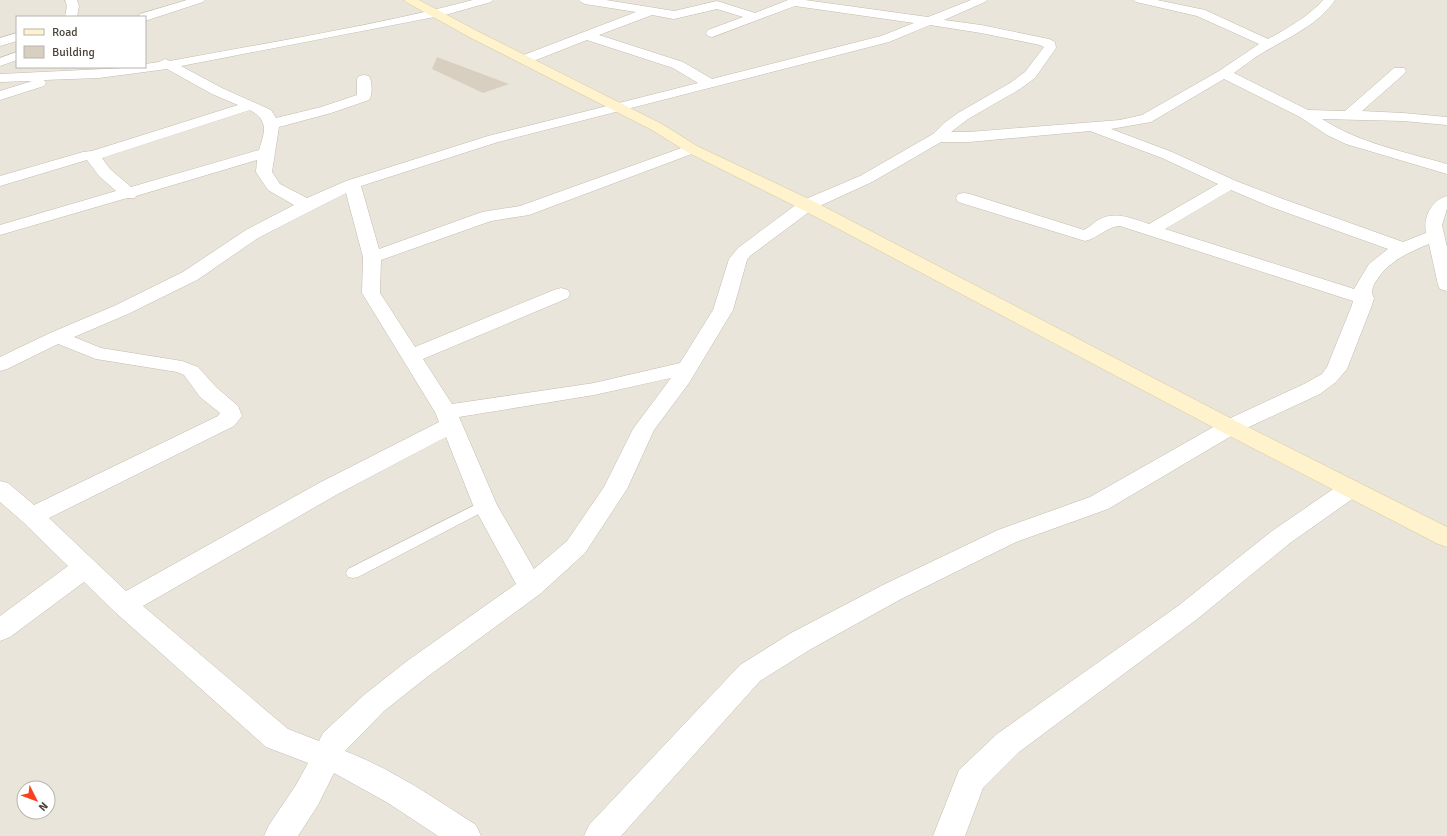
<svg xmlns="http://www.w3.org/2000/svg" width="1447" height="836" viewBox="0 0 1447 836" font-family="Signika,sans-serif">
	<rect width="100%" height="100%" fill="#f6f3ec"/>
	<path fill="#eae5da" fill-rule="evenodd" d="M 0,0 L 1447,0 L 1447,836 L 0,836 ZM 17,17 L 145,17 L 145,67 L 17,67 ZM 24,788 L 48,788 L 48,812 L 24,812 Z"/>
	<polygon fill="#d8cfc1" points="437,57 509,84 483,93 432,69"/>
	<g fill="none" stroke-linecap="round" stroke-linejoin="round">
		<defs>
			<polygon id="lane" points="485,500 490,502 492,505 490,508 358,577 353,578 348,577 346,573 348,569"/>
			<g id="street">
				<polygon points="65,0 77,0 79,6 77,17 65,17 67,6"/>
				<polygon points="187,0 205,0 203,2 148,20 145,20 145,17 138,17 140,14"/>
				<path d="M 473,0 L 493,0 L 491,2 L 445,15 L 181,66 L 222,88 L 271,110 L 276,118 L 321,107 L 357,95 L 357,79 L 359,76 L 364,75 L 369,76 C 372,81 373,95 369,100 L 331,113 L 279,127 L 272,172 L 280,184 L 307,198 L 346,181 L 488,136 L 698,83 L 673,68 L 587,40 L 531,62 L 521,62 L 519,59 L 521,56 L 636,12 L 585,4 L 581,2 L 579,0 L 606,0 L 674,11 L 717,1 L 755,13 L 788,0 L 805,0 L 928,17 L 971,0 L 987,0 L 985,2 L 944,20 L 981,25 L 1049,39 L 1055,42 L 1056,48 L 1035,78 L 1020,89 L 968,119 L 951,132 L 969,132 L 1120,120 L 1142,115 L 1219,71 L 1259,44 L 1197,16 L 1136,2 L 1134,0 L 1157,0 L 1205,10 L 1268,39 C 1288,28 1308,17 1323,0 L 1335,0 C 1318,25 1289,37 1264,52 C 1253,58 1244,66 1234,73 L 1308,110 L 1345,111 L 1394,68 L 1404,68 L 1406,71 L 1404,74 L 1362,111 L 1403,113 L 1447,117 L 1447,125 L 1403,121 L 1322,119 C 1359,143 1405,152 1447,164 L 1447,174 L 1346,144 L 1327,135 L 1300,117 L 1224,79 L 1151,122 L 1111,129 L 1172,152 L 1236,181 L 1283,199 L 1403,242 L 1426,233 C 1423,218 1431,200 1447,196 L 1447,209 L 1442,225 L 1447,247 L 1447,291 L 1440,289 L 1438,285 L 1429,244 C 1407,253 1389,261 1376,281 C 1373,286 1370,292 1374,298 L 1372,305 L 1347,369 L 1336,382 L 1320,394 L 1238,432 L 1108,509 L 1016,542 L 901,599 L 811,649 L 760,681 L 621,836 L 584,836 L 589,825 L 740,665 L 791,633 L 883,585 L 998,530 L 1090,497 L 1222,422 L 1304,384 L 1322,374 L 1327,367 L 1352,305 L 1353,301 L 1120,226 C 1108,226 1098,238 1085,241 L 958,202 L 956,198 L 958,194 L 964,193 L 970,194 L 1084,230 C 1090,227 1094,222 1100,219 C 1116,211 1133,219 1149,224 L 1218,184 L 1162,158 L 1090,131 L 969,142 L 941,142 L 872,182 L 813,209 L 750,256 L 747,260 L 733,310 L 689,383 L 654,430 L 627,489 L 585,553 L 540,594 L 427,677 L 384,711 L 345,751 C 392,769 434,798 476,825 L 481,836 L 438,836 L 388,803 L 334,773 L 318,805 L 298,836 L 264,836 L 269,825 L 296,785 L 308,763 L 266,747 L 115,612 L 84,582 L 10,637 L 0,641 L 0,616 L 68,566 L 23,522 L 0,502 L 0,481 L 8,483 L 34,505 L 218,416 L 220,413 L 200,397 L 184,375 L 177,372 L 96,359 L 58,344 L 7,369 L 0,371 L 0,357 L 50,333 L 114,306 L 183,272 L 246,230 L 294,205 L 268,190 L 256,172 L 257,160 L 136,196 L 135,198 L 127,198 L 0,235 L 0,225 L 116,191 L 99,176 L 87,160 L 0,186 L 0,176 L 83,152 L 92,151 L 238,105 L 212,94 L 167,69 L 99,78 L 44,80 L 46,83 L 44,86 L 0,100 L 0,91 L 32,81 L 0,82 L 0,74 L 145,67 L 145,64 L 159,62 L 165,59 L 170,61 C 271,42 374,26 473,0 ZM 795,6 L 914,23 L 881,36 L 712,79 L 683,62 L 599,35 L 652,15 L 674,19 L 717,9 L 743,17 L 708,30 L 706,33 L 708,36 L 712,37 ZM 930,25 L 981,33 L 1040,45 L 1044,47 L 1025,72 L 1010,83 L 958,113 L 944,123 L 933,134 L 860,176 L 801,201 L 738,248 L 729,259 L 713,310 L 680,363 L 594,383 L 452,404 L 423,359 L 568,298 L 570,294 L 568,290 L 561,288 L 554,290 L 415,347 L 380,293 L 381,260 L 491,221 L 529,215 L 697,152 L 700,149 L 697,146 L 692,144 L 687,146 L 520,206 L 482,212 L 379,249 L 361,186 L 498,142 L 889,42 ZM 250,110 C 269,121 265,131 259,150 L 131,187 L 110,169 L 102,158 ZM 1231,190 L 1271,207 L 1388,249 L 1369,264 L 1354,289 L 1165,229 ZM 346,193 L 363,257 L 362,293 L 435,412 L 439,422 L 319,483 L 126,591 L 49,518 L 234,426 L 242,416 L 238,406 L 216,387 L 198,367 L 182,361 L 101,348 L 74,337 L 128,314 L 197,280 L 258,238 ZM 671,378 L 633,429 L 604,487 L 567,541 L 534,569 L 497,505 L 459,417 L 594,395 ZM 446,437 L 473,505 L 516,584 L 407,661 L 364,695 L 323,733 L 319,741 L 288,729 L 143,606 L 336,495 Z"/>
				<polygon points="17,33 17,41 0,46 0,38"/>
				<polygon points="17,52 17,60 0,66 0,58"/>
				<polygon points="1350,481 1358,483 1362,489 1358,495 1290,543 1196,620 1019,752 983,788 965,836 933,836 959,770 997,734 1178,606 1272,531 1342,483"/>
			</g>
			<polygon id="secondary" points="404,0 419,0 479,32 662,124 697,146 813,201 1238,422 1447,527 1447,547 1438,544 1222,432 801,209 687,152 652,130 471,38 406,2"/>
		</defs>
		<use href="#lane" stroke="#c2bbae" stroke-width="1"/>
		<use href="#street" stroke="#c2bbae" stroke-width="1"/>
		<use href="#secondary" stroke="#d6c79b" stroke-width="1"/>
		<use href="#lane" fill="#fff" fill-rule="evenodd"/>
		<use href="#street" fill="#fff" fill-rule="evenodd"/>
		<use href="#secondary" fill="#fff3cd" fill-rule="evenodd"/>
	</g>
	<rect x="16" y="16" width="130" height="52" fill="#ffffff" stroke="#b7b4b0"/>
	<rect x="24" y="29" width="20" height="6" fill="#fff3cd" stroke="#b7b4b0"/>
	<text x="52" y="36" font-size="12" fill="#4b4439">Road</text>
	<rect x="24" y="46" width="20" height="12" fill="#d8cfc1" stroke="#b7b4b0"/>
	<text x="52" y="56" font-size="12" fill="#4b4439">Building</text>
	<g transform="translate(36 800) rotate(132)"><circle r="19" fill="#ffffff" stroke="#b7b4b0"/>
	<path d="M0-3L7 15L0 10L-7 15Z" fill="#fc3f1d"/>
	<text y="-6" font-size="11" font-weight="bold" text-anchor="middle" fill="#4b4439">N</text>
	</g>
</svg>
